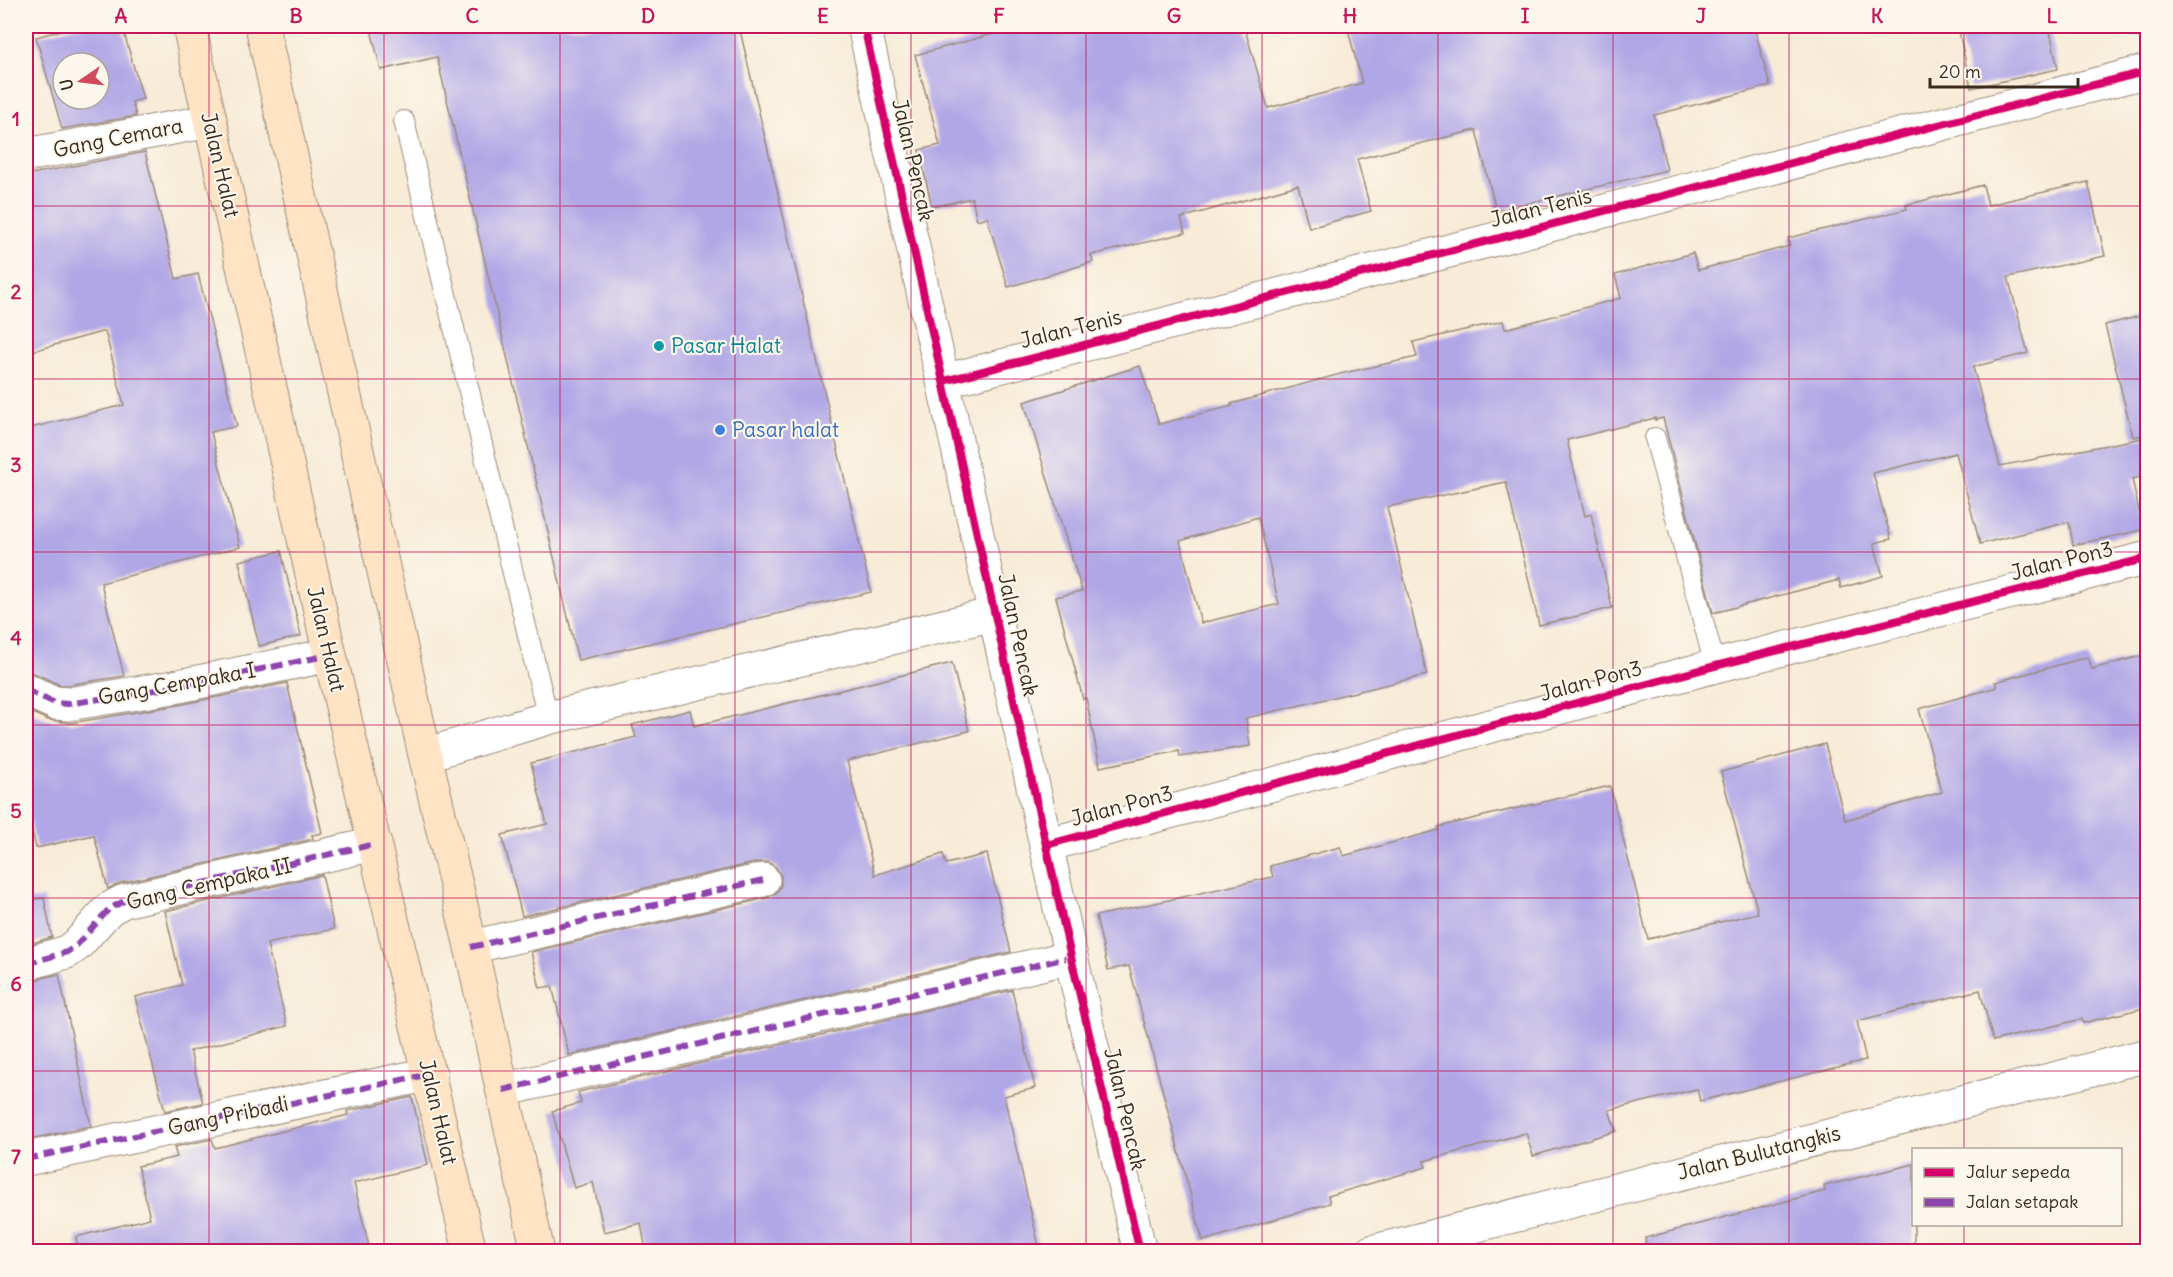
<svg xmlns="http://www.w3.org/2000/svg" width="2173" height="1277" viewBox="0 0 2173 1277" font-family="Delius,sans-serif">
	<rect width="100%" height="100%" fill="#fbf7ec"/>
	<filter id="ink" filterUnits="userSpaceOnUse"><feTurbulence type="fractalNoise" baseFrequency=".0167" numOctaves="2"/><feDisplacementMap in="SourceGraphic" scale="12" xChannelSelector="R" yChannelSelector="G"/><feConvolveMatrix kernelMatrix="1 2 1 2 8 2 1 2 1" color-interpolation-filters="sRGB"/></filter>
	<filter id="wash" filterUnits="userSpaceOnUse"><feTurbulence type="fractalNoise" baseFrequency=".008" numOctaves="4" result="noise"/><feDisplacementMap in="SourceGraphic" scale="24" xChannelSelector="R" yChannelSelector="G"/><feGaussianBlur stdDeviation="1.35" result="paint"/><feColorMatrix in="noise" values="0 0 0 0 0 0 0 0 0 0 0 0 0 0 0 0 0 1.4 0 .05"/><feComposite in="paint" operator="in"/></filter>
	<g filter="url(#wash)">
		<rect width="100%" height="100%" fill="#f8ebd7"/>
		<g id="blocks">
			<g fill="#b1a7e6" fill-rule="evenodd">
				<path d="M 77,26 L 122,26 L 143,99 L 132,102 L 136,116 L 62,129 L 36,37 ZM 63,63 L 99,63 L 99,99 L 63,99 Z"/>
				<polygon points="370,26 739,26 871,592 578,660 437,57 381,70"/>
				<polygon points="1023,26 1244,26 1268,108 1362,83 1347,26 1754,26 1770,86 1654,115 1667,170 1496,211 1476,130 1357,159 1371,211 1309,228 1298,185 1181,218 1185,233 1091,255 1093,262 1008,287 987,217 977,220 972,198 932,207 919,150 940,145 915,55"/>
				<polygon points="1958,26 2049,26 2058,69 1971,88"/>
				<polygon points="145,152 176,279 198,274 237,426 211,432 240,547 101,583 124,676 67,685 60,685 34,673 26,672 26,429 124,405 105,331 26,353 26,175"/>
				<path d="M 2088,182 L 2105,256 L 2008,277 L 2028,353 L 1973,367 L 2000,466 L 2148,437 L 2148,475 L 2132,479 L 2143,530 L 2073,545 L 2069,522 L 1980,544 L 1956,453 L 1873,473 L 1891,539 L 1874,543 L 1883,576 L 1841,588 L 1839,580 L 1713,613 L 1663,418 L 1655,420 L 1655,418 L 1567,440 L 1585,516 L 1591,514 L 1612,608 L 1539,625 L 1506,482 L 1387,507 L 1427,675 L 1246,718 L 1250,746 L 1180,757 L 1179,751 L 1100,767 L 1086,698 L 1083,699 L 1056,597 L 1082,591 L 1024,402 L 1140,366 L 1159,424 L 1232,406 L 1231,404 L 1344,373 L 1417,357 L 1413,342 L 1503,321 L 1505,329 L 1621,298 L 1615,275 L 1693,253 L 1698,270 L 1790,246 L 1788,238 L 1907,209 L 1906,205 L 1983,185 L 1988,205 ZM 1258,517 L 1279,604 L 1201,623 L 1180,541 Z"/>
				<polygon points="2148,314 2148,435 2133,437 2105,325"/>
				<polygon points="281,551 301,636 259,646 239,561"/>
				<polygon points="2148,654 2148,1007 2083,1023 2082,1019 1993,1041 1980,990 1857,1021 1866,1060 1700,1101 1697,1089 1609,1110 1616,1131 1533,1156 1526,1133 1424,1161 1426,1167 1328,1196 1330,1203 1203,1241 1129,966 1108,970 1096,916 1273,877 1270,866 1340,847 1343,856 1439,830 1438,827 1610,786 1648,939 1758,913 1721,772 1825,744 1845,820 1942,792 1919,709 1997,687 1995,682 2088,657 2092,669"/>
				<polygon points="952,663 969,731 847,761 875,875 943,854 946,864 987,854 1011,952 569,1055 552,986 540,988 531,952 767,898 776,893 781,885 781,876 776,867 768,862 759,862 522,916 502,835 547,824 531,763 636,737 632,725 690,710 694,726"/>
				<polygon points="287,683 322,833 312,835 313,839 120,883 108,889 94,835 36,848 26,804 26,710 48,720 71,723 178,705"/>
				<polygon points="322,875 334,929 267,944 287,1026 190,1051 203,1103 165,1111 135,997 182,985 165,911"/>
				<polygon points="44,898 52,937 26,945 26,900"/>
				<polygon points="59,974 91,1126 26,1140 26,982"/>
				<polygon points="1012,990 1035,1088 1004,1096 1040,1251 646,1251 641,1223 604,1232 593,1182 574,1188 552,1111 581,1103 578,1092"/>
				<polygon points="412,1097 428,1165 354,1183 370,1251 78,1251 76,1237 150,1218 138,1166 177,1157 174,1147 212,1139 215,1148 348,1115 347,1111"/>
				<polygon points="1914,1164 1914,1251 1647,1251 1645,1238 1825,1191 1824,1186"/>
			</g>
		</g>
	</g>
	<g filter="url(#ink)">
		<use href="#blocks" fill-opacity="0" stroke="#9a8a7a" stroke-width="1.5"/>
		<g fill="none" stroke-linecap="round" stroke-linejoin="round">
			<defs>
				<g id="lane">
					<polyline points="404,121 548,718"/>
					<polyline points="1655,438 1715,666"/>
				</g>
				<g id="street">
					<polyline points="864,26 1071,957 1140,1252"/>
					<polyline points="26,155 210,121"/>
					<polyline points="944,381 2148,71"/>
					<polyline points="26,690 55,703 68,704 174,687 330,655"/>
					<polyline points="425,755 548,718 995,614"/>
					<polyline points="1046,845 1715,666 2148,558"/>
					<polyline points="471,947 763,880"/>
					<polyline points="26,964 67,952 77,945 109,909 124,901 375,844"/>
					<polyline points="503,1090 1071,957"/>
					<polyline points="26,1159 430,1074"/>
					<polyline points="1371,1252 2148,1055"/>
				</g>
				<g id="secondary">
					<polyline points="189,26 330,655 470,1252"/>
					<polyline points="262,26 425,755 471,947 538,1252"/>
				</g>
			</defs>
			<use href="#lane" stroke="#9a8a7a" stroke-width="22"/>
			<use href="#street" stroke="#9a8a7a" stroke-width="35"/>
			<use href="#secondary" stroke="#9a8a7a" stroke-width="35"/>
			<use href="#lane" stroke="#fff" stroke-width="20"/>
			<use href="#street" stroke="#fff" stroke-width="33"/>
			<use href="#secondary" stroke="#fee4c5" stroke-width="33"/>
			<g stroke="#8e44ad" stroke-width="6" stroke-dasharray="12 6" stroke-linecap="butt">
				<polyline points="26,690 55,703 68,704 174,687 330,655"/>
				<polyline points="471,947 763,880"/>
				<polyline points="26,964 67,952 77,945 109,909 124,901 375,844"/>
				<polyline points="503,1090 1071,957"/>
				<polyline points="26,1159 430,1074"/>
			</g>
			<defs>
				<g id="cycleway">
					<polyline points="864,26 1071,957 1140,1252"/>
					<polyline points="944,381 2148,71"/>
					<polyline points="1046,845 1715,666 2148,558"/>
				</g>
			</defs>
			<use href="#cycleway" stroke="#fbf7ec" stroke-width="11"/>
			<use href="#cycleway" stroke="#d6006c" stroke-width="8"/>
		</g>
	</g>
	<path fill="none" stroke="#c2185b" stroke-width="1.5" stroke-opacity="0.55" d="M 209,26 L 209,1252M 384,26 L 384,1252M 560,26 L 560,1252M 735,26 L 735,1252M 911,26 L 911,1252M 1086,26 L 1086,1252M 1262,26 L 1262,1252M 1438,26 L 1438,1252M 1613,26 L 1613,1252M 1789,26 L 1789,1252M 1964,26 L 1964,1150M 26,206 L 2148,206M 26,379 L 2148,379M 26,552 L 2148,552M 26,725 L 2148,725M 26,898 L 2148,898M 26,1071 L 2148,1071M 1964,1224 L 1964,1252"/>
	<circle fill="#0f9aa8" stroke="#fbf7ec" stroke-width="2" cx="659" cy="346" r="6"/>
	<circle fill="#3f7fe0" stroke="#fbf7ec" stroke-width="2" cx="720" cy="430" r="6"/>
	<g text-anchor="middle" stroke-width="4.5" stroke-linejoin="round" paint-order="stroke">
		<g font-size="21" fill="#3b2a1e" stroke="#fbf7ec">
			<text transform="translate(118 138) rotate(-11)" y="7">Gang Cemara</text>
			<text transform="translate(913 160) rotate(77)" y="7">Jalan Pencak</text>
			<text transform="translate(220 165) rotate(77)" y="7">Jalan Halat</text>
			<text transform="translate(1541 208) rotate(-14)" y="7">Jalan Tenis</text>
			<text transform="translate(1071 329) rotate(-14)" y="7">Jalan Tenis</text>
			<text transform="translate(2062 561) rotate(-14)" y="7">Jalan Pon3</text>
			<text transform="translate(1018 635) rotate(78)" y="7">Jalan Pencak</text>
			<text transform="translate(326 639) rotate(77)" y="7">Jalan Halat</text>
			<text transform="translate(1591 681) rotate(-15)" y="7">Jalan Pon3</text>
			<text transform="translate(177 684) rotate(-10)" y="7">Gang Cempaka I</text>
			<text transform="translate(1122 806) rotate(-15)" y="7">Jalan Pon3</text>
			<text transform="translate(209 884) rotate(-13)" y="7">Gang Cempaka II</text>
			<text transform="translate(1125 1109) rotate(77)" y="7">Jalan Pencak</text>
			<text transform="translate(438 1112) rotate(77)" y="7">Jalan Halat</text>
			<text transform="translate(228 1116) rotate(-12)" y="7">Gang Pribadi</text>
			<text transform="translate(1759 1153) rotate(-14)" y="7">Jalan Bulutangkis</text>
		</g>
		<g font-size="21" fill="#0d838f" stroke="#fbf7ec" text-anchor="start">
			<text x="671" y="353">Pasar Halat</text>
		</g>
		<g font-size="21" fill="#366cbe" stroke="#fbf7ec" text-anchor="start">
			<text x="732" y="437">Pasar halat</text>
		</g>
	</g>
	<rect width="2173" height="1277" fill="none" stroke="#fbf7ec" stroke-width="66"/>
	<rect x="1912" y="1148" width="210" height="78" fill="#fbf7ec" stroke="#aea59a" stroke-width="1.5"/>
	<rect x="1924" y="1168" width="30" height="9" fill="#d6006c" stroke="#aea59a" stroke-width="1.5"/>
	<text x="1966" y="1178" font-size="18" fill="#3b2a1e">Jalur sepeda</text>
	<rect x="1924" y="1198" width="30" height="9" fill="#8e44ad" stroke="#aea59a" stroke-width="1.5"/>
	<text x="1966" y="1208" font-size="18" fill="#3b2a1e">Jalan setapak</text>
	<g transform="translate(81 81) rotate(256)"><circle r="28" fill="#fbf7ec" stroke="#aea59a" stroke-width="1.5"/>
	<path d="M0-4.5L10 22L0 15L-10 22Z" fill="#d1495b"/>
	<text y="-9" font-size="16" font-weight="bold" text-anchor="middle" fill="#3b2a1e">U</text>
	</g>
	<path d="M1930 78v9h148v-9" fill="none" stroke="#3b2a1e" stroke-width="3"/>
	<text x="1939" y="78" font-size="18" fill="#3b2a1e" stroke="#fbf7ec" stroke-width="4.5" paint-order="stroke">20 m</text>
	<rect x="33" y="33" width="2107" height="1211" fill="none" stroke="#c2185b" stroke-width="2"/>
	<g font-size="20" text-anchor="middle" font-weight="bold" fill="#c2185b">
		<text x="121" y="23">A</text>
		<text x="296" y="23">B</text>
		<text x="472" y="23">C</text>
		<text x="648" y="23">D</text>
		<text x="823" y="23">E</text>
		<text x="999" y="23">F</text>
		<text x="1174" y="23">G</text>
		<text x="1350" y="23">H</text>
		<text x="1525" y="23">I</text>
		<text x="1701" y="23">J</text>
		<text x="1877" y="23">K</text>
		<text x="2052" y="23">L</text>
		<text x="16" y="126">1</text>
		<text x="16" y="299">2</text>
		<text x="16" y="472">3</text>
		<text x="16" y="645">4</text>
		<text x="16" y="818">5</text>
		<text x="16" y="991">6</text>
		<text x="16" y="1164">7</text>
	</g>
</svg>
